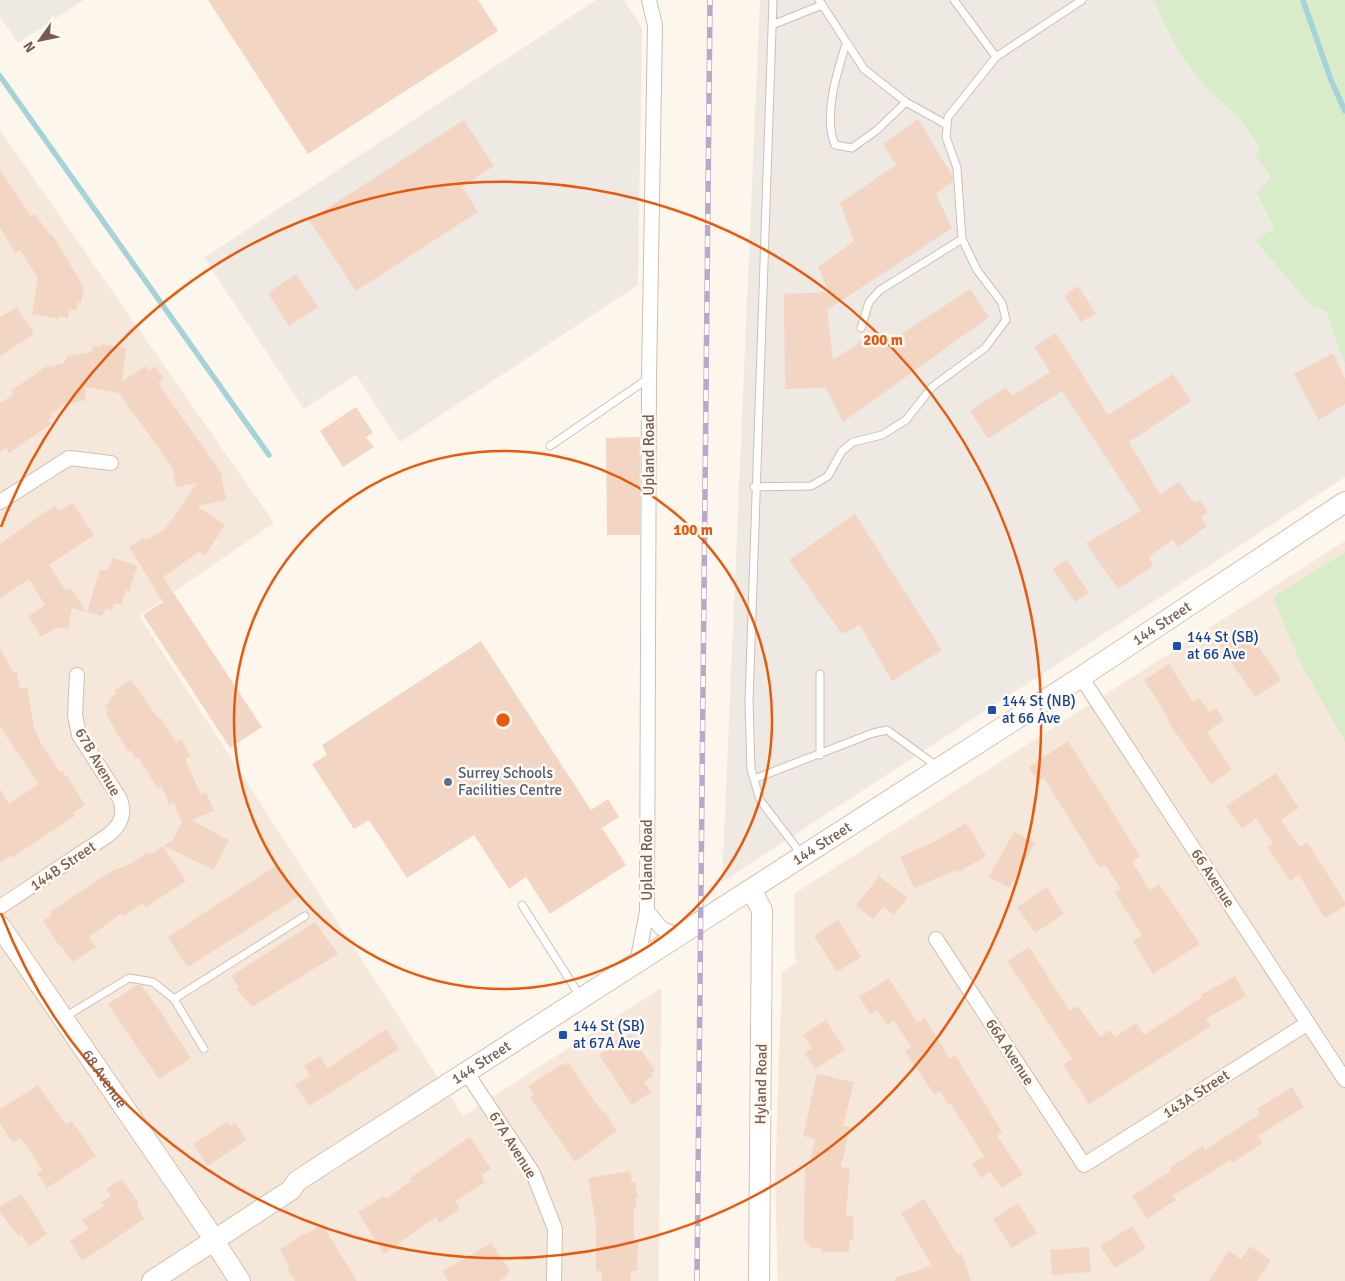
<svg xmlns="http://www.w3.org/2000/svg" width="1345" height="1281" viewBox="0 0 1345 1281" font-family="Signika,sans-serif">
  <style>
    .residential { fill: #f5e8da }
    .industrial { fill: #efe9e4 }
    .green { fill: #d8ecc9 }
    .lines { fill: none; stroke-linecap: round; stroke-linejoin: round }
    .stream { stroke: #a5d3da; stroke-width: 5.5 }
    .building { fill: #f3d5c3 }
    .lane-casing { stroke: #d1beb0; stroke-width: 9 }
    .street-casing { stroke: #d1beb0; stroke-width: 16 }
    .secondary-casing { stroke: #d6c0b0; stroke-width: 22 }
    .lane { stroke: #fff; stroke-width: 7 }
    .street { stroke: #fff; stroke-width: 14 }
    .secondary { stroke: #fff; stroke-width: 20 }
    .rail-casing { stroke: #b9a8c9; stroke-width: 5.5 }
    .rail { stroke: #fffaf3; stroke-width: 4; stroke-dasharray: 11; stroke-linecap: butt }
    .ring { fill: none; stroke: #e8590c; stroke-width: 2.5 }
    .transit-dot { fill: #1a4fb4; stroke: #fffaf3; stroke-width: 2 }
    .service-dot { fill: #5c6f8a; stroke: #fffaf3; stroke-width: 2 }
    .labels { text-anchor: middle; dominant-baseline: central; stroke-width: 5; stroke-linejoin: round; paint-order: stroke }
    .street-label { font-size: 15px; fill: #7a5c4d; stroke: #fffaf3 }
    .transit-label { font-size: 15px; fill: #164399; stroke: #fffaf3; text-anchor: start }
    .service-label { font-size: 15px; fill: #4e5e75; stroke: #fffaf3; text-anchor: start }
    .centre { fill: #e8590c; stroke: #fffaf3; stroke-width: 2.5 }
    .ring-label { font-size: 15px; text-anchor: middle; font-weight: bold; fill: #e8590c; stroke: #fffaf3; stroke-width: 5; stroke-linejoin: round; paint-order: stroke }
  </style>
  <rect width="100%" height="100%" fill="#fdf6ec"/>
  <path class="residential" d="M0,130L274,523L139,616L463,1116L661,988L659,1281H0Z
    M1345,541V1281H778L775,1183L782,972L797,962L795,957L794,894Z"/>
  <path class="industrial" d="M0,0H84L18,43L0,17Z
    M596,0H624L642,28L638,285L400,442L356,375L304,409L204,258Z
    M760,0H1153L1178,51L1204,86L1238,117L1260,147L1255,155L1271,177L1256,192L1274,228L1255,240L1325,310L1345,364V477L722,882Z"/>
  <path class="green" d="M1153,0H1345V364L1325,310L1312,307L1255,240L1274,228L1256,192L1271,177L1255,155L1260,147L1238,117L1204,86L1178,51Z
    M1345,552V742L1300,662L1273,597Z"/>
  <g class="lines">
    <path class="stream" d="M1303,0L1331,80L1345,111
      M0,76L269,455"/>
  </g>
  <path class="building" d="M208,0H478L498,31L308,154Z
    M918,119L952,175L953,181L936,194L952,228L827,310L833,360L875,332L882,347L970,289L989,317L843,422L826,388L785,389L784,294L829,292L818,267L854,241L840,203L896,165L883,144Z
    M464,120L494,166L462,187L478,212L356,291L309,220Z
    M0,170L31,216L35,214L50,235L52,234L84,288L81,303L78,302L76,310L69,309L68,318L59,316V319L32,314L38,278L20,250L15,253L0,228Z
    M296,274L318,307L289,326L268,293Z
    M1078,286L1096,313L1081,322L1064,296Z
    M15,308L18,309L34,334L0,356V317Z
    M1056,333L1108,415L1173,374L1191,401L1129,442L1160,494L1179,482L1194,503L1200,500L1208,513L1201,517L1207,526L1178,547L1173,539L1149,557L1153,566L1118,589L1086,543L1141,511L1062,391L988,439L970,411L1006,387L1012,396L1050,372L1034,347Z
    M101,344L126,348L122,382L145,366L149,371L155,366L164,379L158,383L221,473L226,500L197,506L225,525L205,556L199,552L163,577L262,727L230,748L143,615L163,602L129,547L144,538L145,540L151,538L165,529L197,483L176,487L172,467L119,393L84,387L86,400L65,404L51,414L53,417L48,419L51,424L9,453L6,448L0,452V403L13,395L11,391L45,367L63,364L68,356L92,352L93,346L101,347Z
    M1333,353L1345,379V404L1319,420L1294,374Z
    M356,407L373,433L366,437L374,447L343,467L320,431Z
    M640,437V535H607L606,438Z
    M72,503L94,535L49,565L66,591L71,588L86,612L72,608L68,629L57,627L41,637L28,616L45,605L29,579L0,598V544L55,505L59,511Z
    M855,514L942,650L892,681L860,625L842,634L789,560Z
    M113,558L137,566L129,593L126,589L121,605L114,603L112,611L106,609L102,616L87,612L100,569L107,571Z
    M1067,560L1089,593L1075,602L1053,569Z
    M1237,630L1244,641L1251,636L1281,680L1255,697L1218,643Z
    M481,641L591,810L608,799L619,817L602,828L626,865L550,914L526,877L509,889L474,835L407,878L369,820L354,829L312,764L327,755L322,745Z
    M0,649L14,673L17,672L20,689L27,687L34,728L42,745L60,772L62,770L66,777L67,776L85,805L73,813L75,816L11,858L10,856L0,862V789L9,804L39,784L0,727Z
    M1169,664L1193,702L1199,698L1209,712L1216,708L1224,720L1207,732L1232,770L1211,784L1167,720L1169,719L1144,680Z
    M131,680L158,718L160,717L176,742L181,739L190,756L185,759L201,794L206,792L214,811L191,820L229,840L214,870L164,846L173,840L182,822L174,803L169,805L162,786L158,789L138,757L136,759L130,750L128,752L106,714L108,711L105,706L110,701L109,699L116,694L114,691Z
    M1068,741L1140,856L1132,862L1150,890L1159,884L1200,944L1153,974L1133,941L1142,935L1115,893L1121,889L1105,865L1100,868L1044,778L1038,781L1029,767Z
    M1276,773L1299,808L1281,820L1300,847L1307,842L1345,902V906L1325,918L1299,875L1290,881L1267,847L1273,843L1256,818L1242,829L1226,806Z
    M966,823L986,856L957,873L956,870L914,888L900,857L936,841Z
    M1014,832L1035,843L1010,888L989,877Z
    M163,846L186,881L146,907L143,903L124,916L122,913L89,937L96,947L73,962L61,946L60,947L43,921L52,915L50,912L113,870L129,865L146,853H153Z
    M277,865L298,897L188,967L168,937Z
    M879,876L907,898L894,915L883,907L873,919L856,906Z
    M1047,887L1064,914L1035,933L1017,907Z
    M838,920L861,957L837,972L814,936Z
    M315,922L338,954L252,1007L236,989L239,987L231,976Z
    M1029,947L1070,1011L1078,1006L1100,1037L1110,1030L1115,1037L1136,1023L1144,1035L1202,997L1201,995L1235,976L1246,996L1206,1019L1211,1026L1089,1104L1063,1065L1072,1059L1007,961Z
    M889,978L917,1022L925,1018L950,1059L955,1055L1002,1132L997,1136L1023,1174L1002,1188L990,1171L981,1178L972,1164L984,1156L950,1103L948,1104L940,1091L934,1094L917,1069L905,1051L911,1047L894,1020L887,1025L877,1010L870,1014L859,997Z
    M137,985H141L160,1011L191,1058L159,1079L108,1004Z
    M826,1020L845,1050L815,1069L804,1053L812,1048L803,1035Z
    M386,1029L399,1049L309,1106L295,1085L310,1076L304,1066L320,1056L328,1068Z
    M631,1034L655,1071L651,1074L653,1076L644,1082L651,1092L632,1105L599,1055L619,1038L621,1041Z
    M568,1062L603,1113L605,1112L617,1131L575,1162L530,1097L534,1095L528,1086L562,1064L563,1066Z
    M817,1074L854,1082L843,1126L850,1127L841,1167L850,1168L846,1216H853V1240H849V1252H821V1248H812L804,1240L805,1166H809L815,1139L803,1136Z
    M38,1085L66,1125L72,1121L96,1156L47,1188L37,1173L42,1170L25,1144L20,1138L13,1143L0,1124V1109Z
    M1292,1087L1304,1107L1258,1136L1263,1143L1232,1163L1230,1160L1173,1196L1176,1200L1147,1219L1132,1196L1171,1171L1169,1168L1203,1146L1205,1150L1260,1114L1257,1109Z
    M227,1122L230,1125L236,1124L246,1140L208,1166L193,1144Z
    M470,1137L491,1169L481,1175L485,1182L455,1201L460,1209L439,1223L436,1217L384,1254L358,1212L384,1196L386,1199L411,1181L410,1178Z
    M630,1171L632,1182H635L638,1198H635L637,1207L634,1208V1243H638L637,1271H630L631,1281H602V1271H596V1224L588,1178Z
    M122,1179L139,1204L137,1205L144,1219L82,1261L70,1241L88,1229L82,1220L104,1206L102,1202L111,1196L106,1189Z
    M21,1194L47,1234L29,1246L21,1234L19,1236L0,1213V1207Z
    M924,1199L958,1255L962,1253L971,1281H895V1278L932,1266L901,1213Z
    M1018,1203L1037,1233L1012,1248L993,1219Z
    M322,1224L341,1255L357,1281H295L288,1271L289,1266L280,1250L304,1233L306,1234Z
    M1132,1226L1146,1248L1115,1268L1100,1246Z
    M491,1243L509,1270L507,1276L499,1281H448L442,1271Z
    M1250,1246L1271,1260L1257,1281H1209L1229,1251L1241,1259Z
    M1089,1247L1091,1272L1052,1275L1050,1250Z"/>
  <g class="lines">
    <g class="lane-casing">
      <path id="lane" d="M773,0L749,701L751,769L760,800L802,855
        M819,0L864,69L906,102L947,125
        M772,25L822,5
        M846,44C837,72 823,116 835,145L852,148L877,130L906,102
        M996,57L1082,0
        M861,328L869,302L880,290L962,239
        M550,446L649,378
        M754,487L811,486L828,476L842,451L853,442L882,435L906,420L932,387L985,348L1006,320L1002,303L977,270L962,239L957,168L946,137L948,117L996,57L954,0
        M820,674V755
        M754,779L873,733L887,730L938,767
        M522,905L580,996
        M174,999L305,916
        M63,1018L129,978L153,982L174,999L204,1049"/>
    </g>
    <g class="street-casing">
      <path id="street" d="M0,502L69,458L111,463
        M1081,677L1345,1080
        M0,907L107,836C120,826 126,815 120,799L79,735L75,715L77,675
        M647,911L662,929L679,935
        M936,939L1084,1165L1308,1023
        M637,963L647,911L649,379L655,25L649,0
        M466,1072L533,1173L555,1229L554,1281"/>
    </g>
    <g class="secondary-casing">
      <g id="secondary">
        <path d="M751,890L762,910L759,1281"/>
        <path id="s1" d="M0,926L208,1230"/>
        <path d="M214,1241L240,1281"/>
        <path id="s2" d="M152,1281L291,1190L297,1181L1081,677L1345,502"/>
      </g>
    </g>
    <use href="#lane" class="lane"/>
    <use href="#street" class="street"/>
    <use href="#secondary" class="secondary"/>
    <g class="rail-casing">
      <path id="rail" d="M697,1281L710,0"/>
    </g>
    <use href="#rail" class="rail"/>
  </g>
  <g class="ring">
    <circle cx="503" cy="720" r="269"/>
    <path d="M1 527A538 538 0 1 1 1 913"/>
  </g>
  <g class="transit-dot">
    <rect x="1172" y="641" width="10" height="10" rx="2.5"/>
    <rect x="987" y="705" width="10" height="10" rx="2.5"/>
    <rect x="558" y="1030" width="10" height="10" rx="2.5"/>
  </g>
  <circle class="service-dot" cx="448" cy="782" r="5"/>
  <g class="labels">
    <g class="street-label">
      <text transform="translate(649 455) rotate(-90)">Upland Road</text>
      <text stroke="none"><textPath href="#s2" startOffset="1206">144 Street</textPath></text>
      <text transform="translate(98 762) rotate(60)">67B Avenue</text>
      <text stroke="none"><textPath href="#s2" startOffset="801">144 Street</textPath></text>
      <text transform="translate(647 860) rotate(-90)">Upland Road</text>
      <text transform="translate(63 866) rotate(-34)">144B Street</text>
      <text transform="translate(1213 878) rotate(57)">66 Avenue</text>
      <text transform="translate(1010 1052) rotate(57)">66A Avenue</text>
      <text stroke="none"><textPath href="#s2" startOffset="396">144 Street</textPath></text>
      <text stroke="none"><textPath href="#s1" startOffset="185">68 Avenue</textPath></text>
      <text transform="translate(761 1084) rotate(-89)">Hyland Road</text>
      <text transform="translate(1196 1094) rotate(-33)">143A Street</text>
      <text transform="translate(513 1145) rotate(58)">67A Avenue</text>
    </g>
    <g class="transit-label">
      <text x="1187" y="637">144 St (SB)<tspan x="1187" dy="17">at 66 Ave</tspan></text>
      <text x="1002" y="701">144 St (NB)<tspan x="1002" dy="17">at 66 Ave</tspan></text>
      <text x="573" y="1026">144 St (SB)<tspan x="573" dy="17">at 67A Ave</tspan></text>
    </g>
    <g class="service-label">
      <text x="458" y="773">Surrey Schools<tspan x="458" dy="17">Facilities Centre</tspan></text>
    </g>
  </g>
  <circle cx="503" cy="720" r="8" class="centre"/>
  <g class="ring-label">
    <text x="883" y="345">200 m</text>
    <text x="693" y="535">100 m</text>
  </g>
  <g transform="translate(40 40) rotate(237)" stroke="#fffaf3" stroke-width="4" paint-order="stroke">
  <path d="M0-4L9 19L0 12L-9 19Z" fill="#7a5c4d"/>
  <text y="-8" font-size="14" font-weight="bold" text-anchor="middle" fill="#7a5c4d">N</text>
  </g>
</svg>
